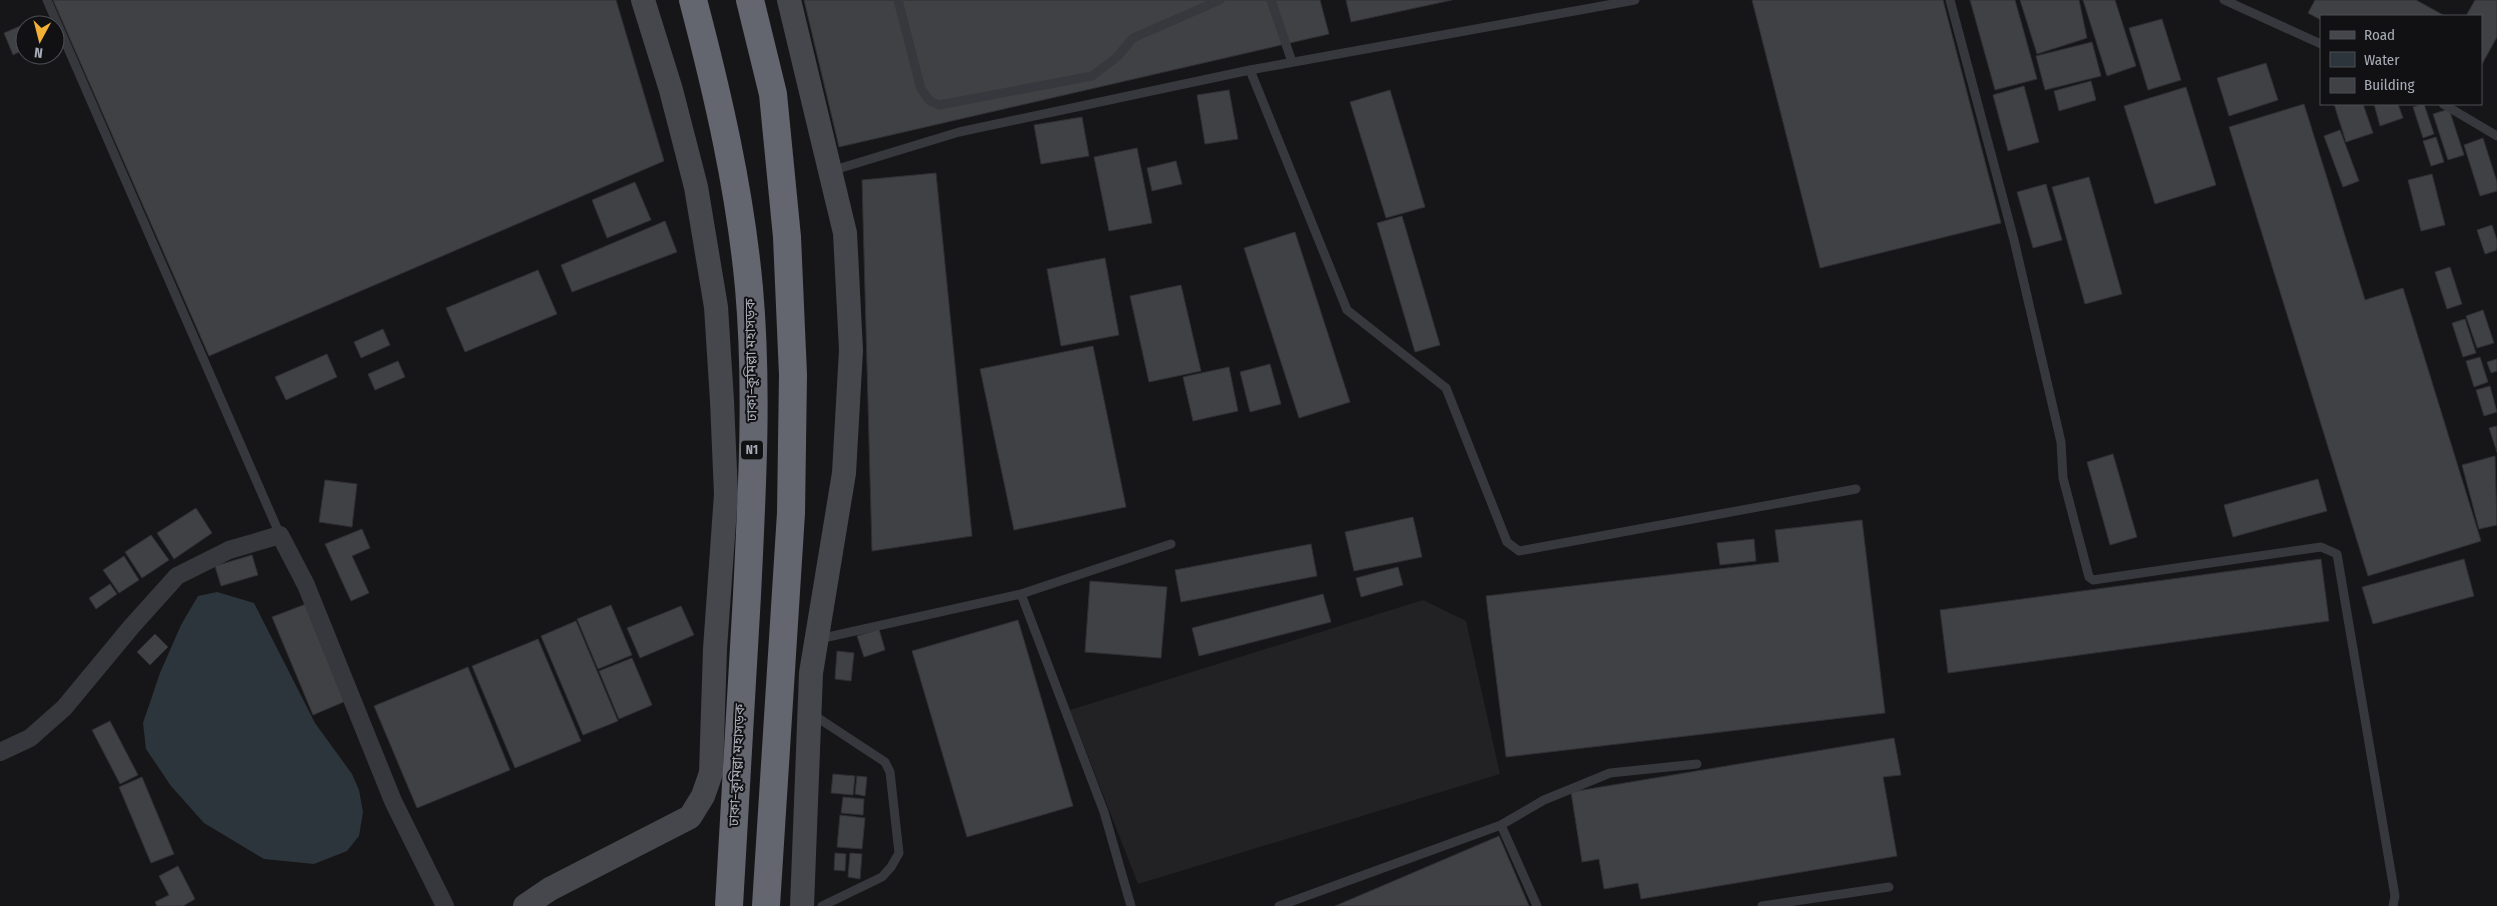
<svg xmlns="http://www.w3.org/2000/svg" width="2497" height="906" viewBox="0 0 2497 906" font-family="'Fira Sans Condensed','Noto Sans Bengali',sans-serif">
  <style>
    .built { fill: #222225 }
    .water { fill: #2c353c }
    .building { fill: #404145; stroke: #303034 }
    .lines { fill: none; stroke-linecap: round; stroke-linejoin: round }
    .lane { stroke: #37383d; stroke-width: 9 }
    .street { stroke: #37383d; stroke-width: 18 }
    .secondary { stroke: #45474d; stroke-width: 24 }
    .highway { stroke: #63666e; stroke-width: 28 }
    .labels { text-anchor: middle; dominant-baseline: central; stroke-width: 4; stroke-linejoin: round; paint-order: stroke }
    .shield { fill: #111113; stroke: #7b7e86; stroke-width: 1 }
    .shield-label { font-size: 12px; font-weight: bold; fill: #a8adb8 }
    .street-label { font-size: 14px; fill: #a8adb8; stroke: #111113 }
  </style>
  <rect width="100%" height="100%" fill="#161618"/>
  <path class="built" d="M1423,600L1466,621L1500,774L1138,884L1070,710Z"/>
  <path class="water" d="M217,592L254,603L315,723L352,774L359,790L363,812L359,836L347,851L314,864L264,859L204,823L171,786L146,749L143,723L160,673L181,625L198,596Z"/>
  <path class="building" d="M53,0H616L664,161L209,356Z
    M804,0H1320L1329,34L839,147Z
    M1346,0H1452L1351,22Z
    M1752,0H1943L2001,223L1820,268Z
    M1970,0H2015L2037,79L1995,90Z
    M2020,0H2079L2087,38L2037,54Z
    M2083,0H2115L2136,66L2107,76Z
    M2315,0H2416L2445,16H2321V20L2308,13Z
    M2475,0H2497V37L2481,66V16H2466Z
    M2162,19L2181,80L2148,90L2129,28Z
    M32,21L33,25H25V49L13,55L4,33Z
    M2092,42L2101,76L2045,90L2036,56Z
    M2266,63L2278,100L2229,116L2217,78Z
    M2091,81L2096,100L2059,111L2054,91Z
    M2024,86L2039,142L2008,151L1993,95Z
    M2186,87L2216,185L2155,204L2124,106Z
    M1229,90L1238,139L1205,144L1197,95Z
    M1390,90L1425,207L1386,218L1350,102Z
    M2304,104L2365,300L2403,288L2481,541L2368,576L2229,127Z
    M2334,104H2363L2373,133L2346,142Z
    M2374,104H2398L2403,118L2380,126Z
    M2424,104L2434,134L2423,138L2413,107Z
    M2449,109L2464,155L2448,160L2433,114Z
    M1082,117L1089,156L1041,164L1034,125Z
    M2340,130L2359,181L2343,187L2324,136Z
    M2436,137L2444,162L2431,166L2423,141Z
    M2483,138L2497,182V191L2480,196L2464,145Z
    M1137,148L1152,223L1109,231L1094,157Z
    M1176,161L1182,184L1152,191L1147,168Z
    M936,173L972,536L872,551L862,180Z
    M2432,174L2445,225L2421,231L2408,180Z
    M2089,177L2122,294L2085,304L2052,187Z
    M635,182L651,220L607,238L592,200Z
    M2046,184L2062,240L2033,248L2017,192Z
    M1402,216L1440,345L1415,352L1377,223Z
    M665,221L677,252L572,292L561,265Z
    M2492,225L2497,240V250L2485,254L2477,230Z
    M1295,232L1350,402L1299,418L1244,248Z
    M1105,258L1119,335L1061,346L1047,269Z
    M2450,267L2462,304L2447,309L2435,272Z
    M538,270L557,314L465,352L446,308Z
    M1181,285L1201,371L1149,382L1130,296Z
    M2483,310L2494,343L2477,348L2466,316Z
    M2465,319L2476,353L2463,357L2452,323Z
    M383,329L390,345L361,358L354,342Z
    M1093,346L1126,507L1014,530L980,369Z
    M327,354L337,377L286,400L275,377Z
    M2480,357L2488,382L2474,387L2466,361Z
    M2497,359V371L2491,373L2487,362Z
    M398,361L405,377L375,390L368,374Z
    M1270,364L1281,404L1250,412L1240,372Z
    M1229,367L1238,411L1193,421L1183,377Z
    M2490,386L2497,412L2484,416L2476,390Z
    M2497,426V452L2489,428Z
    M2113,454L2137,537L2110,545L2087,462Z
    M2495,456L2497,525L2479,529L2462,465Z
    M2318,479L2327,511L2233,537L2224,505Z
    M325,480L357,484L352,527L319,522Z
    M196,508L212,533L174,559L157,533Z
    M1413,517L1422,557L1354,571L1345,532Z
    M1862,520L1885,713L1506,757L1486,596L1779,562L1775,530Z
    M362,529L370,548L352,556L369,593L351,601L325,544Z
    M151,535L169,560L142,578L125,552Z
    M1754,539L1756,561L1720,565L1717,543Z
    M1311,544L1317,576L1181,602L1175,570Z
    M252,555L258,575L221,586L215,566Z
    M124,556L139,580L119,593L103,570Z
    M2321,559L2329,621L1948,673L1940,610Z
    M2464,559L2474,596L2373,624L2362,587Z
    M1398,567L1403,585L1361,597L1356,578Z
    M1090,581L1167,587L1161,658L1085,652Z
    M110,584L117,594L96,609L89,598Z
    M1323,594L1331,622L1199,656L1192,628Z
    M306,604L346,701L313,715L272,617Z
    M611,605L632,655L598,669L577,619Z
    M681,606L694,635L640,658L627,628Z
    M1018,620L1073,806L967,837L912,651Z
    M576,621L618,721L583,735L541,636Z
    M879,629L885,650L864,657L857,636Z
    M155,634L168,647L150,665L137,652Z
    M538,639L581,741L515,768L472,666Z
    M837,651L854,653L851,681L835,679Z
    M632,658L652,705L619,719L599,671Z
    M468,667L510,770L417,808L374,706Z
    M110,721L138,775L120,784L92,730Z
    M1894,738L1901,775L1883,777L1897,856L1641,899L1638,883L1604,889L1599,859L1582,862L1571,792Z
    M833,774L855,776L853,795L831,793Z
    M857,776L867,777L865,796L855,794Z
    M142,777L174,854L151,863L119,787Z
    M843,797L864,799L863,815L841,813Z
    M840,815L865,818L862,849L837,847Z
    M1499,836L1529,906H1335Z
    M835,853L846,854L845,871L834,870Z
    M850,853L862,854L860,879L848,877Z
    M178,866L195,899L183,906H157L155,902L169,895L159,876Z"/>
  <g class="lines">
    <path class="lane" d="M47,0L280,535
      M898,0L921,89L930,101L939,105L1092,76L1117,57L1133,38L1220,0
      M1271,0L1292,62
      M1950,0L2014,240L2061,442L2063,478L2089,577L2093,580L2321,547L2337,554L2395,896L2393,906
      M2224,0L2321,44
      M1250,70L1347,310L1446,388L1507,542L1519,551L1856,489
      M2443,104L2497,136
      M831,171L959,132L1250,70L1635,0
      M819,639L1021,594
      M812,714L885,762L890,772L899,853L891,867L882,877L822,906
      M1501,825L1537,906
      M1131,906L1104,812L1021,594L1171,544
      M1279,906L1501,825L1544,800L1610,773L1697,764
      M1762,906L1889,887"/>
    <path class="street" d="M0,752L30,738L64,708L132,626L177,576L229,550L280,535L306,585L393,801L445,906"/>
    <path class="secondary" d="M789,0L845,233L851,350L844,473L811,673L802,906
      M525,906L550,889L690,817L703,796L711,773L715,649L726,494L722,401L716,307L696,187L671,90L643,0"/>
    <path class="highway" d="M693,0C718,95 740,190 749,288C758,389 752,493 747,595C741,698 735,802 729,906
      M750,0L773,94L787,237L793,375L791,513L766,906"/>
  </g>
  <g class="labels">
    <rect class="shield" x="741" y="440.5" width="22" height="19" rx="4"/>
    <g class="shield-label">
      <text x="752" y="450">N1</text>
    </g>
    <g class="street-label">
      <text transform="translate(751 360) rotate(-91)">ঢাকা–কুমিল্লা মহাসড়ক</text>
      <text transform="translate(737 765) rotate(-87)">ঢাকা–কুমিল্লা মহাসড়ক</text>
    </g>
  </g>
  <rect x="2320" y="15" width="162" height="90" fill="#111113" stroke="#4d4f55"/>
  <rect x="2330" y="31" width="25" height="8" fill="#45474d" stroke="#4d4f55"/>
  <text x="2364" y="40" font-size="15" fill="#a8adb8">Road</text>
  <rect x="2330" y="52" width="25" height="15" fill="#2c353c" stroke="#4d4f55"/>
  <text x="2364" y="65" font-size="15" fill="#a8adb8">Water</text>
  <rect x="2330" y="78" width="25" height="15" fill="#404145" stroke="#4d4f55"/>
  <text x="2364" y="90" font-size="15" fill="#a8adb8">Building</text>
  <g transform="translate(40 40) rotate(187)"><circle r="24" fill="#111113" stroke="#4d4f55"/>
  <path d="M0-4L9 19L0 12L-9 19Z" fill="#f2b134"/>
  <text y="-8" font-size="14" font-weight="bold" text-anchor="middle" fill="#a8adb8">N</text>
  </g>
</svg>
